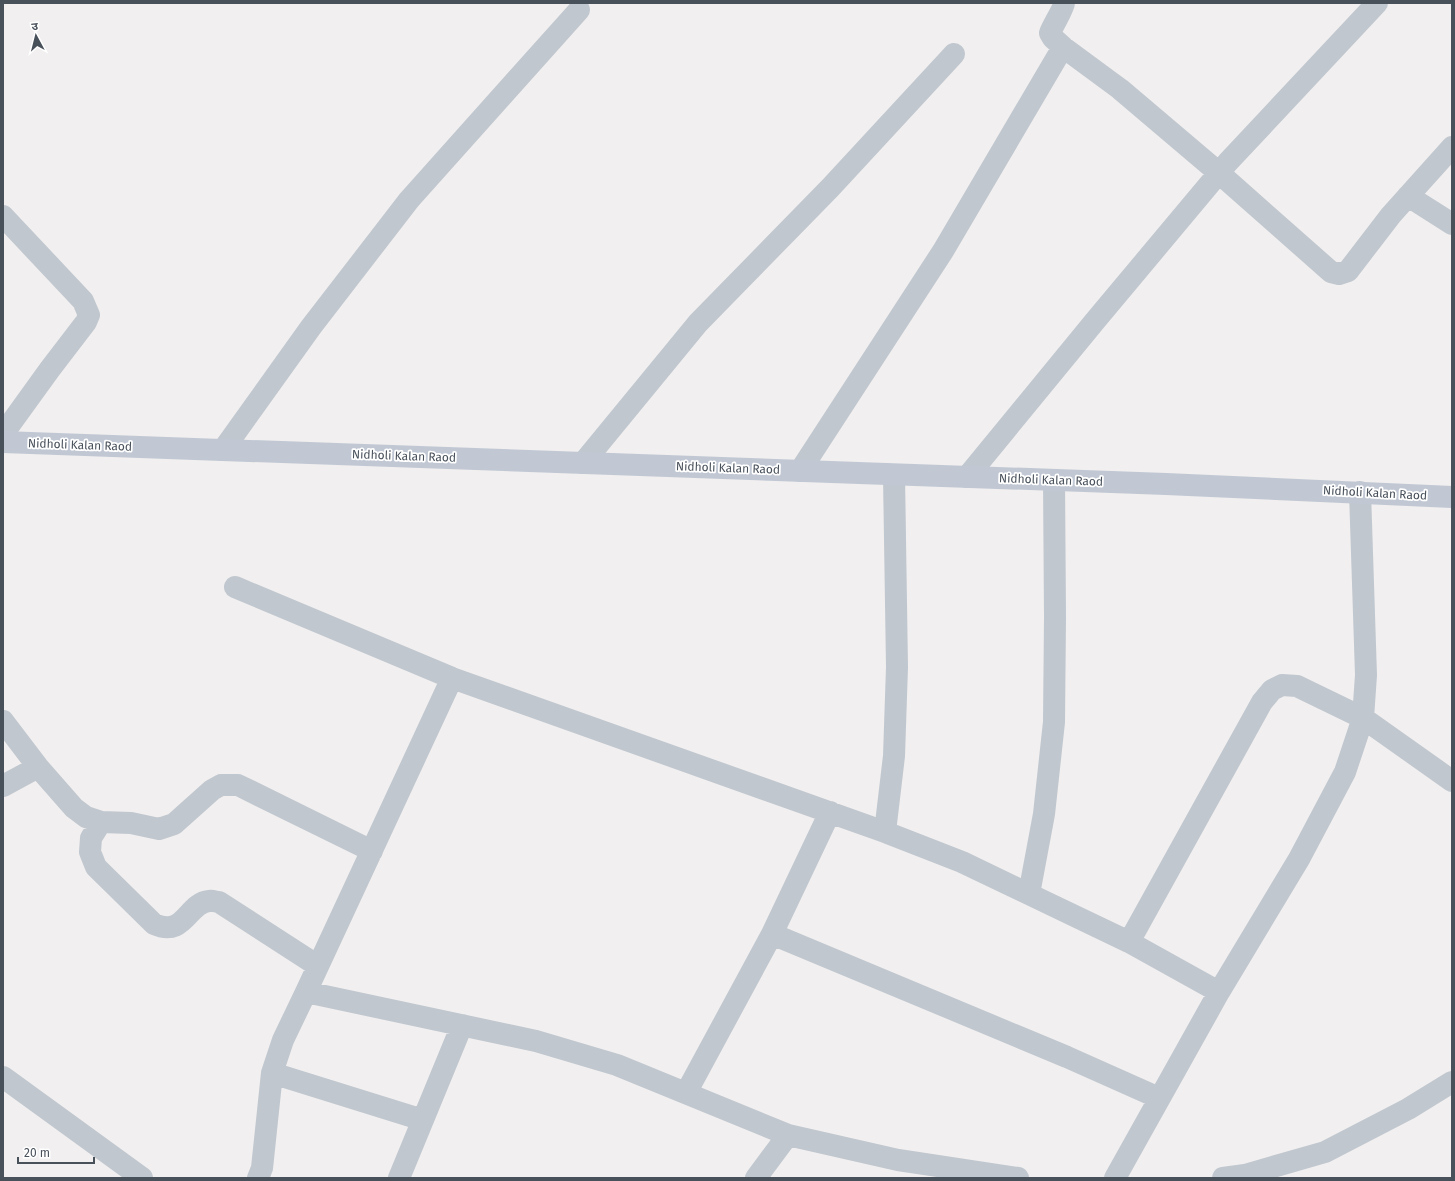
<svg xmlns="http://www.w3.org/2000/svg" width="1455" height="1181" viewBox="0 0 1455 1181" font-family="'Fira Sans','Noto Sans Devanagari',sans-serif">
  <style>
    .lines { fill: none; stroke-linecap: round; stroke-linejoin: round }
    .street { stroke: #c0c7cf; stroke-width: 22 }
    .secondary { stroke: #c1c8d4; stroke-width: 22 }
    .labels { text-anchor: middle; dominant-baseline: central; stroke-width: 3.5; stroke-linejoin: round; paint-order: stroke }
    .street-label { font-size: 12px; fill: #48505a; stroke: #fff }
  </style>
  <rect width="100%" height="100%" fill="#f1efef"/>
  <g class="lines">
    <path class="street" d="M1063,47L1120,89L1219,173L1331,272L1339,274L1348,271L1391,215L1452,147
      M1408,196L1452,224
      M3,216L83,301L89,315L86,322L50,369L3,434
      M223,450L311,327L409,200L579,10
      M583,463L698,323L830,188L954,54
      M800,471L943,251L1063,47L1053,38L1050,33C1053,25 1064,8 1064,3
      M967,477L1095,321L1228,162L1377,3
      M235,587L452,678L885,832L962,862L1129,942L1219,992
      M3,721L38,767L74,808L86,817L101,822L131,823L159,829L174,824L212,790L221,785H238L372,851
      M3,786L38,767
      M101,822L91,838L90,852L96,867L154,924C185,938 187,903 209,901C212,900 216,902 219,902L318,966
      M885,832L894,756L897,667L894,475
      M1029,894L1044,814L1054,722L1055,617L1054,480
      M772,934L1067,1057L1159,1098
      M1129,942L1262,702L1272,690L1282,685L1297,686L1363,718L1452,781
      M306,992L536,1041L617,1065L788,1135L898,1160L1018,1178
      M272,1073L423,1120
      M3,1077L142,1178
      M686,1093L772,934L830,812
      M258,1178L262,1168L272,1073L283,1040L306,992L452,678
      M399,1178L462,1025
      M756,1178L788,1135
      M1115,1178L1219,992L1299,859L1345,772L1363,718L1366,675L1360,492
      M1223,1178L1245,1175L1325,1152L1408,1109L1452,1082"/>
    <path class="secondary" d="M3,442L1166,484L1452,497"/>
  </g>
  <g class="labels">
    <g class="street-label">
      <text transform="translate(80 445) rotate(2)">Nidholi Kalan Raod</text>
      <text transform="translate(404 456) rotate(2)">Nidholi Kalan Raod</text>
      <text transform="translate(728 468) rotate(2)">Nidholi Kalan Raod</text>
      <text transform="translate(1051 480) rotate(2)">Nidholi Kalan Raod</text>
      <text transform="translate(1375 493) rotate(3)">Nidholi Kalan Raod</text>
    </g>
  </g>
  <rect width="1455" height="1181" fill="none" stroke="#48505a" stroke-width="8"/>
  <g transform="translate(36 36) rotate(353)" stroke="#ffffff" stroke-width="3" paint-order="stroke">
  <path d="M0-3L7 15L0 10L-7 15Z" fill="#48505a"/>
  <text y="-6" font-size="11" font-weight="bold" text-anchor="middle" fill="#48505a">उ</text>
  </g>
  <path d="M18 1157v6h76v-6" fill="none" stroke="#48505a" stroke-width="2"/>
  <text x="24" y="1157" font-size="12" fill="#48505a" stroke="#ffffff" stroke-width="3" paint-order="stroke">20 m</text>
</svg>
